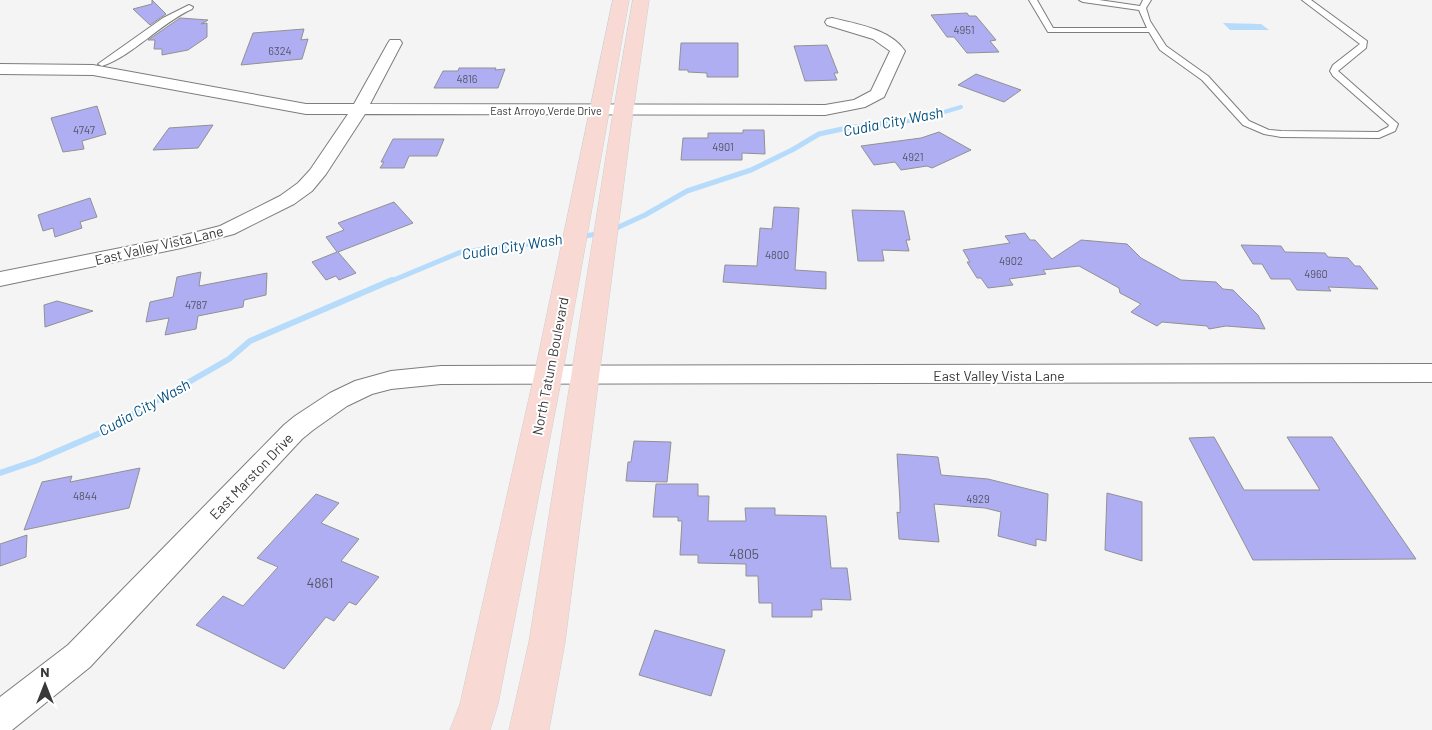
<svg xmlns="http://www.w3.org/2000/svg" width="1432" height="730" viewBox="0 0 1432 730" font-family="Barlow,sans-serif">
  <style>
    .water { fill: #b6dbfb }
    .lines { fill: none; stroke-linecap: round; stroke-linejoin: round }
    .stream-far2 { stroke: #b6dbfb; stroke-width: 4 }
    .stream-far1 { stroke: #b6dbfb; stroke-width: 5 }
    .stream { stroke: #b6dbfb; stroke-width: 6 }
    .building { fill: #afaef3; stroke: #919192 }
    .service-casing { stroke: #7d7d7e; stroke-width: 2 }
    .minor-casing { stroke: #7d7d7e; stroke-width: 2 }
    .primary-casing { stroke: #cfcfcf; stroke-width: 1 }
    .service { fill: #fff; fill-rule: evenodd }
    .minor { fill: #fff; fill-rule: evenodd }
    .primary { fill: #f9d9d3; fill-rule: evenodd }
    .labels { text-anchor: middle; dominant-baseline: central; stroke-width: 4; stroke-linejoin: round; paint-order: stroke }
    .number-label { font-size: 11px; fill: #565667 }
    .far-street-label { font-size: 11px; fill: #383838; stroke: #fff }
    .street-label { font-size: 14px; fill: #383838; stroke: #fff }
    .near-number-label { font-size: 14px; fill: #565667 }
    .water-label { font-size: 15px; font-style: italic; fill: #02507f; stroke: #fff }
  </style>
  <rect width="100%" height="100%" fill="#f4f4f5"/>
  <path class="water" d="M1223,23L1261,24L1269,30H1230Z"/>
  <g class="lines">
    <path class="stream-far2" d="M875,125L917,120L961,107"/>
    <path class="stream-far1" d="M612,230L645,215L687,191L751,170L792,150L819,134L847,128L886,123
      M580,237L602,233
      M389,282L461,252L570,239"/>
    <path class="stream" d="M0,473L35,461L100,433L229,359L250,341L392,280"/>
  </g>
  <path class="building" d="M152,0L166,14L150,25L133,9L152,4Z
    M967,13L969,16H976L996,40L990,41L999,52L967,53L954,37H947L931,15Z
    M180,18L208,20L201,24L207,23V37L188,50L162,55V49H154L155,40H148Z
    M304,29L301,40L308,39L302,59L241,65L253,33Z
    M681,43H738V77H707V73L688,72V70H679Z
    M827,45L838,73H834L837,80L805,81L794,46Z
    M459,68H496L495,70L505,69L498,88H434L443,71H458Z
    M976,74L1021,90L1004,102L958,85Z
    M97,106L106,134L82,141L84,149L63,152L51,118Z
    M213,125L198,148L153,150L169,128Z
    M743,130H764L765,154L742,153V160H681L683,138H708V133H743Z
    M939,132L971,150L932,168L927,166L901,170L895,162L874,165L861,146L921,138Z
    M393,139H444L437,156H409L404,168H380L384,162H381Z
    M90,198L97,217L80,222L82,228L55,237L53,228L43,231L38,215Z
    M394,202L413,223L338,252L356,273L339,280L336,276L326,280L312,262L337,252L326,237L344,230L338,223Z
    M774,207L799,208L795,270L826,272V289L723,282L725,265L757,266L760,228L772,229Z
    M852,210L904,211L910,240H906L909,251L882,250L884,261H858Z
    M1025,233L1030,240H1035L1052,259L1081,240L1127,244L1141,258L1181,280L1216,282L1223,289L1233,290L1258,315L1265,329L1226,326L1209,329L1207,326L1162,322L1157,326L1131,312L1141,304L1120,293L1119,288L1079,266L1043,270L1046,274L1009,279L1013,285L988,288L981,278H977L967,262H970L963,250L1010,243L1005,236Z
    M1241,245L1281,246L1285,252L1325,253L1328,257L1348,258L1355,266H1360L1378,289L1328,287L1331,291L1297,290L1290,279H1271L1262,264H1253Z
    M201,272L199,286L267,273L266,295L244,300L243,307L198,316L196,329L165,335L169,318L146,322L150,302L173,297L177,277Z
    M57,301L93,311L45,327L44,305Z
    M1214,437L1244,490H1320L1287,437H1332L1416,559L1253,560L1189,438Z
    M634,441L671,442L667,482L626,481L628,462H631Z
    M897,454L938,457L941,475L988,479L1048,494L1046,541L1036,539V546L998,536L1001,512L985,508L934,504L939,542L899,539L897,512L900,513V502Z
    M140,468L129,508L24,530L42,482L72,476L70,482Z
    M656,484H698V496H709L708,521H746L745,508H775V515L826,516L831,568H847L851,600L821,599L822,610H812V617H772V603H759L758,576H746V564L698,563V555H680L682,521H678V517H653Z
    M1107,493L1142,502V561L1105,550Z
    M316,494L339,503L321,523L359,539L341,561L379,577L356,605L349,602L334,621L326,617L284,669L196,625L223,596L243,606L278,567L257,558Z
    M27,535L26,557L0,566V544Z
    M655,630L725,650L711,696L639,675Z"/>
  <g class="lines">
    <g class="service-casing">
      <path id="service" d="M1029,0H1037L1053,28H1147L1139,10L1083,2L1079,0H1099L1140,6L1143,0H1151L1146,8L1150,21L1166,46L1208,76L1249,121L1269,130L1281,131L1378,132L1388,127L1389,125L1333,76L1330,71L1333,65L1360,44L1302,0H1311L1367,41L1366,48L1338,71L1398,124L1395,131L1379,138L1281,137L1264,134L1243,125L1202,80L1160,50L1149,32H1048Z
        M189,5L193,7L192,9C161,23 131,57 102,66L98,64L163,18Z"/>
    </g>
    <g class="minor-casing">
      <path id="minor" d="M832,18C857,24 890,29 905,51L884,97L865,107L825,115L365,114L326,174L312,191L294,204L234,234L181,248L0,286V272L181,236L220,226L280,196L298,183L310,170L348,114H306L93,75L0,74V64L93,65L306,104H354L388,43L390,40H400L402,43L370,104L825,105L854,100L871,91L890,51L873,39L827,25L825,22L827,19Z
        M1432,364V382L441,384L391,389L372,394L347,406L313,430L302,439L90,667L12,730H0V697L68,645L284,425L295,416L330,393L355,381L391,371L441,366Z"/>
    </g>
    <g class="primary-casing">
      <path id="primary" d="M613,0H629L562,376L498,704L490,730H450L460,704L534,376Z
        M633,0H649L632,119L565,642L549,730H509L529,642L612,119Z"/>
    </g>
    <use href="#service" class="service"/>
    <use href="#minor" class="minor"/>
    <use href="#primary" class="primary"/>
  </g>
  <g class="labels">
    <g class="number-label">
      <text x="964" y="29">4951</text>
      <text x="280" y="50">6324</text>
      <text x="467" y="78">4816</text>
      <text x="84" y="129">4747</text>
      <text x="723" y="146">4901</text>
      <text x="913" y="156">4921</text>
      <text x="777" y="254">4800</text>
      <text x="1011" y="260">4902</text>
      <text x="1316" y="273">4960</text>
      <text x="196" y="304">4787</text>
      <text x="85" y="495">4844</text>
      <text x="978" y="498">4929</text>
    </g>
    <g class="far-street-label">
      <text x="546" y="110">East Arroyo Verde Drive</text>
    </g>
    <g class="street-label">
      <text transform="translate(159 245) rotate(-13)">East Valley Vista Lane</text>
      <text transform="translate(550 366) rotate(-79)">North Tatum Boulevard</text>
      <text x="999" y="375">East Valley Vista Lane</text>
      <text transform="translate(251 476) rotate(-46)">East Marston Drive</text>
    </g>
    <g class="near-number-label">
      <text x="744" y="553">4805</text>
      <text x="320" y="582">4861</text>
    </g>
    <g class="water-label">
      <text transform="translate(893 121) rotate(-11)">Cudia City Wash</text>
      <text transform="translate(512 246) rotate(-9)">Cudia City Wash</text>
      <text transform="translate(144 407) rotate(-29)">Cudia City Wash</text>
    </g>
  </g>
  <g transform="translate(45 685)" stroke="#ffffff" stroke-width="4" paint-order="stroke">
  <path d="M0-4L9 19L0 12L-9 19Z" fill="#383838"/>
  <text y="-8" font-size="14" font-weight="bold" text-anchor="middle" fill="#383838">N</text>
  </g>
</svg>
